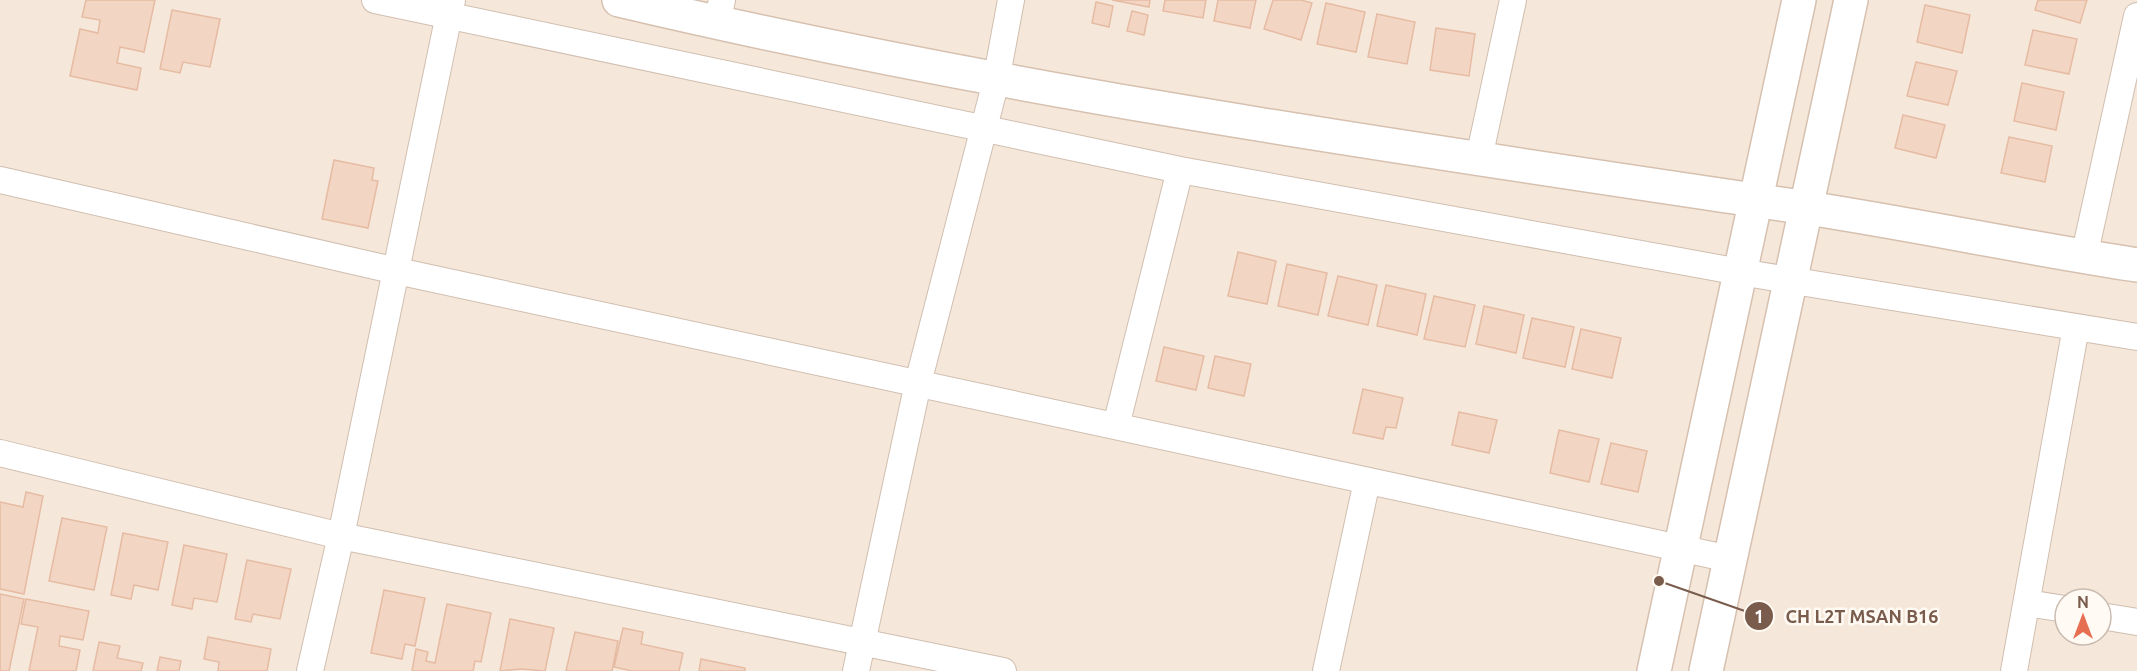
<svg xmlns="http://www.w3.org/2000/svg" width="2137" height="671" viewBox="0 0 2137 671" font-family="Ubuntu,sans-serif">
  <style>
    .residential { fill: #f5e8da; fill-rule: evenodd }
    .building { fill: #f3d5c3; stroke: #e6bba3; stroke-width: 1.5 }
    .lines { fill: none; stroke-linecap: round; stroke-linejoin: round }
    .street-casing { stroke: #d1beb0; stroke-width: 28 }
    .secondary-casing { stroke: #d6c0b0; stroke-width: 36 }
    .street { stroke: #fff; stroke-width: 26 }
    .secondary { stroke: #fff; stroke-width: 33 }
    .leader { fill: none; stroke: #7a5c4d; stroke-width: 2 }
    .callout-dot { fill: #7a5c4d; stroke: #fffaf3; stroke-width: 2 }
    .mark-label { font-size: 18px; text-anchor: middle; font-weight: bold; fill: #fff }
    .callout-label { font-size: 18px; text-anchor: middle; font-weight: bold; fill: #7a5c4d; stroke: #fffaf3; stroke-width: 5; stroke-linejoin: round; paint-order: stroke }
  </style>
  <rect width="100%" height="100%" fill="#fdf6ec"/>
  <path class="residential" d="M0,0H2137V671H0ZM2065,599H2101V635H2065Z"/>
  <path class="building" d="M86,0H155L144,52L120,47L117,63L141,68L137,90L70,76L80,29L98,33L100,20L82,17Z
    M1112,0H1150L1149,7Z
    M1165,0H1206L1203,18L1163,11Z
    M1218,0H1256L1250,28L1214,21Z
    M1273,0H1301L1312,3L1301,40L1264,29Z
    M2038,0H2087L2080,23L2035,10Z
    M1096,2L1113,6L1109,27L1092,23Z
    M1326,3L1365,12L1356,52L1317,44Z
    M1925,5L1970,15L1962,53L1917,42Z
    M172,10L220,19L210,67L183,62L180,73L160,69Z
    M1132,11L1148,15L1144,35L1127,31Z
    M1377,14L1415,22L1407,64L1368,57Z
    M1436,28L1475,34L1469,76L1430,70Z
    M2033,30L2077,39L2069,74L2025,65Z
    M1916,62L1957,71L1948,105L1907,96Z
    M2022,83L2064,92L2056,130L2014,121Z
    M1903,115L1945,125L1936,158L1895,148Z
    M2009,137L2052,146L2045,182L2001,173Z
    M334,160L374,168L372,180L378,181L368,228L322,219Z
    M1238,252L1276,261L1267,304L1228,296Z
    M1287,264L1327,273L1318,315L1278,306Z
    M1338,276L1377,285L1368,325L1328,316Z
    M1386,285L1426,294L1417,335L1377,326Z
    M1434,296L1475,305L1465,347L1424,339Z
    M1484,306L1524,315L1516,353L1476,344Z
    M1532,318L1574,327L1565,367L1523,358Z
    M1581,329L1621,338L1612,378L1572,369Z
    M1164,347L1204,356L1196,390L1156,381Z
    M1215,356L1251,364L1244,396L1208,388Z
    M1363,389L1403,398L1396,428L1386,427L1383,439L1353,433Z
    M1459,412L1497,420L1489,453L1452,445Z
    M1559,430L1599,439L1589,482L1550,473Z
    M1611,443L1647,451L1638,492L1601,484Z
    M26,492L43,496L24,594L0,589V502L23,507Z
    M62,518L107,527L94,590L49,581Z
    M123,533L168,542L158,590L134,585L131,599L111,595Z
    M184,545L227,554L217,602L194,598L192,609L172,605Z
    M247,560L291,569L280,619L253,614L251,622L235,619Z
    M384,590L425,598L415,646L405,644L402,659L371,653Z
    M0,594L24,599L9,671H0Z
    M26,599L89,611L83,640L60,636L59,646L80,650L76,671H29L38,627L21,624Z
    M447,604L491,613L481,662L475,661L473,671H412L416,649L428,652L426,661L435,663Z
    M510,619L554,628L545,671L521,669L500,671Z
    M623,628L643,632L641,644L683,653L679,671H632L614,667Z
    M575,632L618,641L612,671H566Z
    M208,637L271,649L267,671H218L219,662L204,659Z
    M99,642L120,646L117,658L143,663L141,671H93Z
    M160,657L181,661L179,671H157Z
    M701,659L745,668V671H699Z"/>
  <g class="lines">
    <g class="street-casing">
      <path id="street" d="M375,0L1180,170L1740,272L2137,337
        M717,23L722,0
        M1479,158L1513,0
        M0,180L397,271L1730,559
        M2084,257L2137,16
        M1116,426L1180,170
        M0,453L341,536L1003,671
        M2027,603L2065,609
        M2101,616L2137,622
        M310,671L341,536L452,0
        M856,671L918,383L996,81L1011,0
        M1326,671L1367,481
        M2014,671L2076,327"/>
    </g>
    <g class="secondary-casing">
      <path id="secondary" d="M619,0C1008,92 1405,148 1801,207C1913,224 2025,248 2137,265
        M1654,671L1799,0
        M1706,671L1851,0"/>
    </g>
    <use href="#street" class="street"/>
    <use href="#secondary" class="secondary"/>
  </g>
  <path class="leader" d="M1659 581L1759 616"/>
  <g class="callout-dot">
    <circle cx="1659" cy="581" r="6"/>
    <circle cx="1759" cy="616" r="15"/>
  </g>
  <g class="mark-label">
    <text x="1759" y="623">1</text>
  </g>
  <g class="callout-label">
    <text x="1862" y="623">CH L2T MSAN B16</text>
  </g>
  <g transform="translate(2083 617)"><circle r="28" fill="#fffaf3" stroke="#cabbb1" stroke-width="1.5"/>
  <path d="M0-4.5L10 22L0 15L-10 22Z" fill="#e76f51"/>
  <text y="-9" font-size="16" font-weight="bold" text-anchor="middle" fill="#7a5c4d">N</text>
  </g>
</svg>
